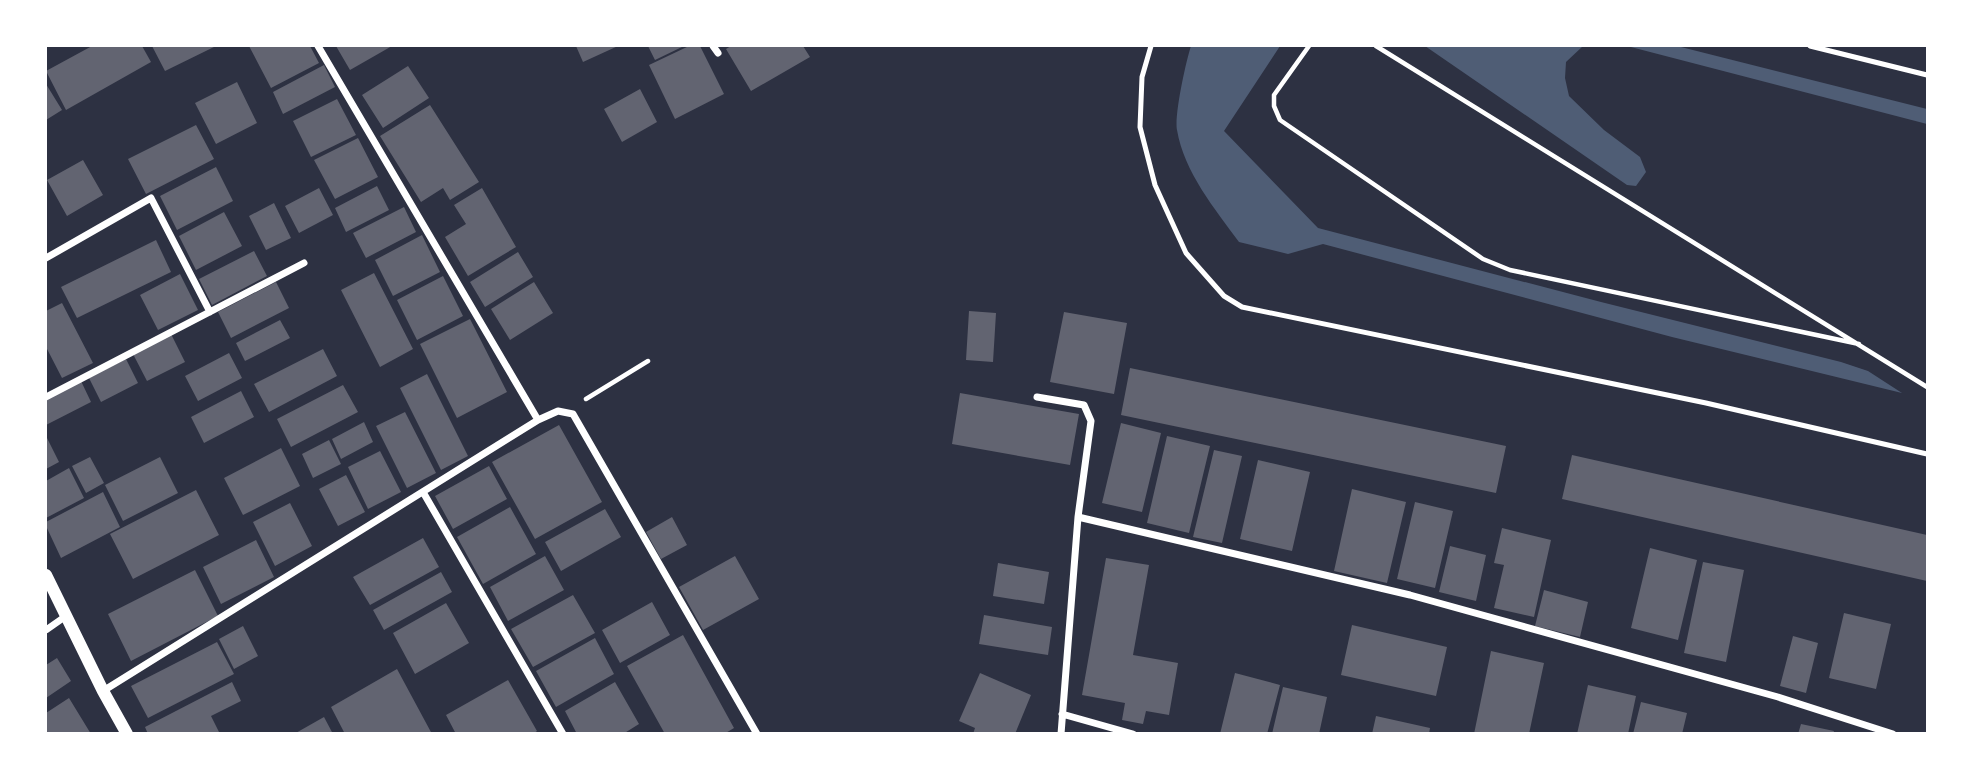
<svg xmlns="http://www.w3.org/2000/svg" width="1973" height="779" viewBox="0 0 1973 779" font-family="'PT Sans',sans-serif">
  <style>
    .water { fill: #4f5d75 }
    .building { fill: #626471 }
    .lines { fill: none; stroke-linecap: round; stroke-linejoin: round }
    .path { stroke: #fff; stroke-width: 4.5 }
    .service { stroke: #fff; stroke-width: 5 }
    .minor { stroke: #fff; stroke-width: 7 }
    .tertiary { stroke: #fff; stroke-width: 12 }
  </style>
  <rect width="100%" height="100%" fill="#2d3142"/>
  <path class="water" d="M1191,46H1280L1224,131L1318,228L1601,302L1841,362L1868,371L1902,393L1672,337L1323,244L1288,254L1239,242C1215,209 1184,172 1177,130C1174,116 1186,61 1191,46Z
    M1425,46H1583L1566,62L1565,78L1569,96L1604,130L1640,157L1646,172L1636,186L1627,185Z
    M1627,46H1677L1927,109V124Z"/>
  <path class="building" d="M92,46H142L151,62L66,110L46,71Z
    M152,46H216L165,71Z
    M249,46H310L319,63L271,88Z
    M336,46H392L350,70Z
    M576,46H618L583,62Z
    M648,46H684L655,60Z
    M689,46H700L724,94L675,119L649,65Z
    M731,46H803L810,57L751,91L726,49Z
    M324,65L335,87L283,114L273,92Z
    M408,66L429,98L383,128L362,95Z
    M237,82L257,123L216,144L195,103Z
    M46,84L62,110L46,120Z
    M640,89L657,122L622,142L604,109Z
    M337,99L356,135L311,157L293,121Z
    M430,105L479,182L450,200L443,188L421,202L380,136Z
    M196,125L214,159L146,194L128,159Z
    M358,138L378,177L335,199L314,160Z
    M83,160L103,195L67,216L47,180Z
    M216,167L233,201L177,230L160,196Z
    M377,186L389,210L346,232L335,208Z
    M319,188L333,215L299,233L285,206Z
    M482,188L516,247L468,276L445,237L466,224L454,205Z
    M274,203L291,238L266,250L249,216Z
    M404,207L416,232L366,258L353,233Z
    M224,212L242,246L196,270L179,236Z
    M422,235L440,272L393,296L375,260Z
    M156,240L171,272L77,318L61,287Z
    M254,251L267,276L212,305L199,279Z
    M518,252L533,277L485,307L470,282Z
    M374,273L413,349L380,367L341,290Z
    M180,274L198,310L158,330L140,295Z
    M443,276L463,316L417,340L397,300Z
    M276,282L289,308L231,338L218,312Z
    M534,282L553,313L510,340L491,309Z
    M62,303L93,363L62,378L46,347V311Z
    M969,311L996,313L993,362L966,360Z
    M1064,312L1127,323L1114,394L1050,382Z
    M470,319L507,392L457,418L420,344Z
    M280,320L290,338L245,361L236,343Z
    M171,334L185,362L147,381L133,354Z
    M323,349L337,376L269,412L254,384Z
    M229,353L242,378L198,401L185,376Z
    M126,359L138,383L101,402L89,378Z
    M1130,368L1506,446L1496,493L1121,415Z
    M427,374L468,456L441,470L400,388Z
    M81,381L91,402L46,425V400Z
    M343,385L358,412L291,447L277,419Z
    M241,391L254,417L204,443L191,417Z
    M960,393L1079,414L1070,465L952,444Z
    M405,412L436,473L407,488L376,426Z
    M364,422L373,442L341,459L332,439Z
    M1121,423L1161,433L1142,512L1102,503Z
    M559,425L602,502L535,539L492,462Z
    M46,436L59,462L46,469Z
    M1167,436L1210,446L1189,533L1147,523Z
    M329,440L341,464L313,478L302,454Z
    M281,448L300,486L243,515L224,478Z
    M1214,450L1242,456L1222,543L1193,537Z
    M380,451L401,492L368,509L348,467Z
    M1572,455L1927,535V581L1562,499Z
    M90,457L104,483L86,493L72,466Z
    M160,457L178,493L123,521L105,485Z
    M1258,460L1310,472L1292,551L1240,539Z
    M489,466L507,499L453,529L435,496Z
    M69,468L84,498L46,518V481Z
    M346,475L365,512L338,526L319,489Z
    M1352,489L1406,502L1387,583L1334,571Z
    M196,490L219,535L133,579L110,534Z
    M103,492L120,527L61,558L46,526V522Z
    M1415,502L1453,511L1435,588L1397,579Z
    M290,503L312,546L275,566L253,522Z
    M510,507L536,554L483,584L457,537Z
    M605,509L621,537L561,571L545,542Z
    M672,517L687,545L661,559L646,532Z
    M1502,528L1551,540L1534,617L1494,608L1504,565L1494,563Z
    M423,538L439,567L370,605L353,577Z
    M256,540L274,577L221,604L203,567Z
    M1450,546L1486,555L1476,601L1439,592Z
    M1650,548L1697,560L1678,640L1631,628Z
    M545,556L564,590L508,621L490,587Z
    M735,556L759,599L703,630L679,587Z
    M1106,558L1149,565L1133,655L1178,663L1169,715L1146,711L1143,724L1122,720L1125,703L1082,695Z
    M1703,562L1744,570L1726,662L1684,653Z
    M998,563L1049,572L1044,604L993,596Z
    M195,570L218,616L131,661L108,614Z
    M441,572L452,592L384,630L373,610Z
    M1544,590L1588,602L1580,637L1535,626Z
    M573,595L595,633L533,667L511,629Z
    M652,602L670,635L620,663L602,630Z
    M446,603L469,643L415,674L393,633Z
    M1844,613L1891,624L1876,689L1829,678Z
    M984,615L1052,627L1048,655L979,644Z
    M1352,625L1447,647L1436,696L1341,675Z
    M243,626L258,656L234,669L219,639Z
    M683,635L734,728L724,734H665L627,666Z
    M1793,636L1818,643L1806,693L1780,686Z
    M595,638L614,674L556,707L536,671Z
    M217,642L234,674L148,718L131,686Z
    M1491,651L1544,663L1529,734H1474Z
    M57,658L71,681L46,698V665Z
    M397,669L432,734H345L331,707Z
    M980,673L1031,695L1015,734H973L975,728L959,721Z
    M1235,673L1280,685L1267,734H1220Z
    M508,680L537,731L533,734H456L446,715Z
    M232,682L241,701L211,716L219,732L215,734H148L145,727Z
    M615,682L639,724L623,734H577L565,711Z
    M1588,685L1636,696L1628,734H1577Z
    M1283,687L1327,697L1319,734H1272Z
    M69,698L91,734H46V713Z
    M1641,702L1687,713L1682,734H1633Z
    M1376,716L1430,728L1429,734H1372Z
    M324,717L333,734H294Z
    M1801,724L1834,731L1833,734H1798Z"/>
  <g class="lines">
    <path class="path" d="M1309,46L1274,95V106L1280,120L1483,259L1510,270L1859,344
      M1376,46L1927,387
      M586,399L648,361"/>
    <path class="service" d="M1151,46L1142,77L1140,127L1155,185L1186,253L1224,296L1242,307L1706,403L1927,454
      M1810,46L1927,75"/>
    <path class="minor" d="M318,46L538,420
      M713,46L718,53
      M46,258L151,198L210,312
      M46,397L304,263
      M1037,397L1084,405L1091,421L1078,517
      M423,492L563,734
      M46,630L66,616
      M103,691L538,420L558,411L573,414L757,734
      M1062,714L1133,734
      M1061,734L1078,517L1410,595L1778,697L1893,734"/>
    <path class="tertiary" d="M46,575L103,691L127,734"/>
  </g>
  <rect width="1973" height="779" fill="none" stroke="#ffffff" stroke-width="94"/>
</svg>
